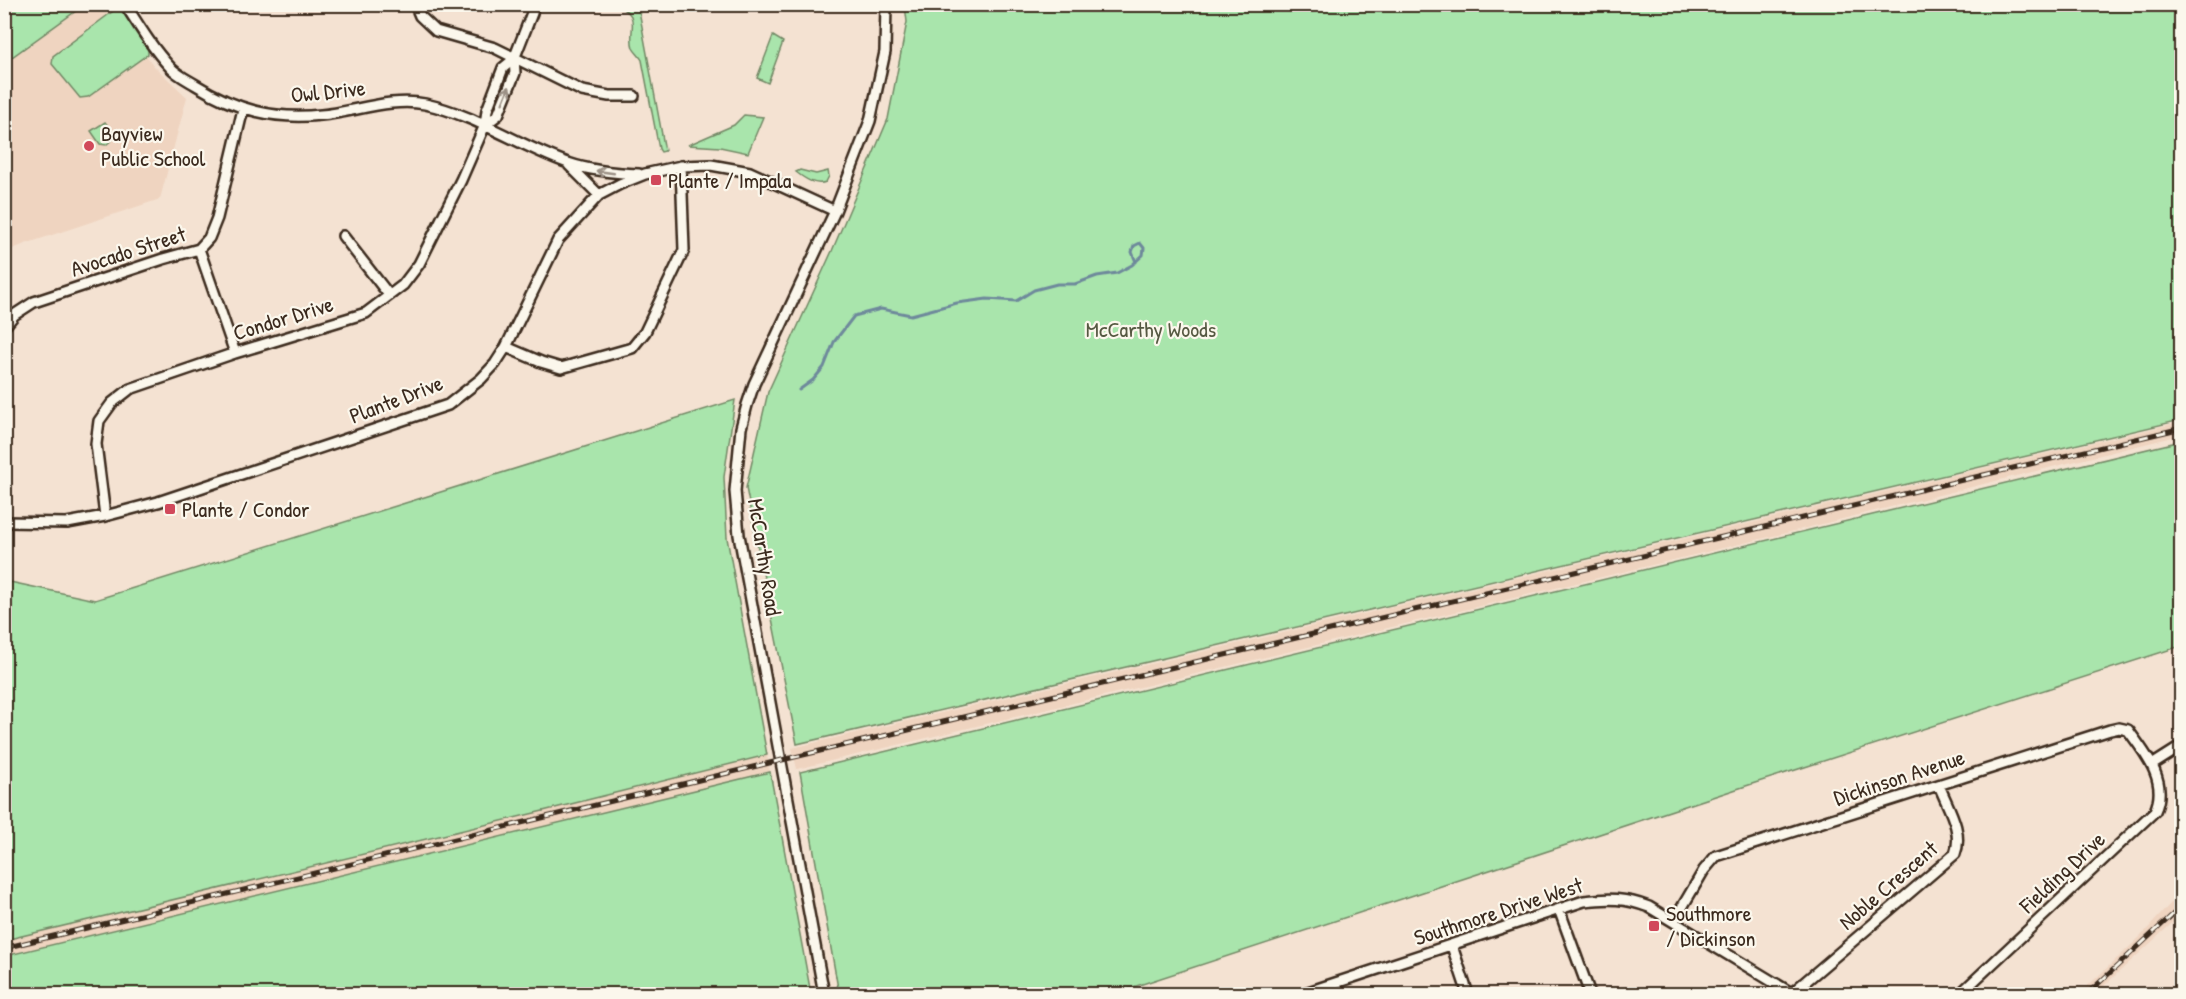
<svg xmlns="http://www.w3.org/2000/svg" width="2186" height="999" viewBox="0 0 2186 999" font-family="'Patrick Hand',sans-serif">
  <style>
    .built { fill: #efd4c0 }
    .green { fill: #a9e5ac; stroke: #728865; stroke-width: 1.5 }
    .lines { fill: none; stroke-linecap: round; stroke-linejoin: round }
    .stream { stroke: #6e899b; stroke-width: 3 }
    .minor-casing { stroke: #3b2a1e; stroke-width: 14 }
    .minor { stroke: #fbf7ec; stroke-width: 9 }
    .rail-casing { stroke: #3b2a1e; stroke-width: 5 }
    .rail { stroke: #fbf7ec; stroke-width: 3; stroke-dasharray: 9; stroke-linecap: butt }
    .oneway { stroke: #9b9085 }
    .poi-dot { fill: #d1495b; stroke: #fbf7ec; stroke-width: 2 }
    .labels { text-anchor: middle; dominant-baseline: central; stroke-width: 4.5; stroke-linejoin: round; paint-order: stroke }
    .street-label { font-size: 22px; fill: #3b2a1e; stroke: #fbf7ec }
    .poi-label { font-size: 22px; fill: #3b2a1e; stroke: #fbf7ec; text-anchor: start }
    .park-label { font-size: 22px; fill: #565942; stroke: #fbf7ec }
  </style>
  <rect width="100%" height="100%" fill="#f4e2d2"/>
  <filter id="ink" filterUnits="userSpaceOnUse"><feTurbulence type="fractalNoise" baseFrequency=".0167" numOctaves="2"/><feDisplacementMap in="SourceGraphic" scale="12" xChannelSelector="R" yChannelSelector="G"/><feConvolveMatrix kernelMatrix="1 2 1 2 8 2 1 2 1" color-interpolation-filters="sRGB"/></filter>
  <g filter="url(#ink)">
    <path class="built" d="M84,5H109L154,66L187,97L160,199L25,244L5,252L4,62Z
      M2181,422V435L1782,534L797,769L792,748Z
      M767,755L770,772L5,956L4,940L543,811Z
      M2181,892V915L2095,994H2079L2140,937Z"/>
    <path class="green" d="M5,4H84V5L5,62Z
      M614,5H638L665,151L661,152L659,149L642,60C640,56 635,52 633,48C627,29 644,14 614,5Z
      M905,5H2181V420L797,744L746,488L768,392L832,251L888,119L907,22Z
      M116,9L122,11L148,47V54L88,97L80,98L52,64L53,56Z
      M773,36L783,42L768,83L757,78Z
      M744,115L763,117L748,153L720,147L688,145L734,125Z
      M105,122L114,134V138L106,145L100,144L91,131Z
      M800,170L816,174L828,171L829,176L826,182C815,186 805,179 796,172Z
      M735,400L724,477L727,538L767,755L543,811L5,940V581L95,600Z
      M2181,441V646L1755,783L1112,994H839L800,772Z
      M770,772L811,994H5V956Z"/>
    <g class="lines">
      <path class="stream" d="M799,390L813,380L824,367L834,342L854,316L881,309L911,315L957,303L987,299L1016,301L1034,290L1057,284H1075L1097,276L1117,273L1132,265L1143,255L1144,248L1140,243L1134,246L1132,252L1136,262"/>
      <g class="minor-casing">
        <path id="minor" d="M125,4C139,26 153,49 170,67C177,75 188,80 196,85C236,110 274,120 321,115C354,112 392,97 425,104C476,115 519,146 568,163C591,171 615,173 639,174
          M415,4L420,16L436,31L495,48L582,91L609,96H634
          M485,125L498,115L515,73L514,59L532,13L533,4
          M569,165L599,195
          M343,236L389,295
          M199,249L235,353
          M4,327L14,315L34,302L163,259L199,249L209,238L217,218L243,109
          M506,347L541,362L561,368L632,348L645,332L684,250L681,166
          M105,516L96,444L99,421L112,403L130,389L235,353L366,313L403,285L419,264L461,180L485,125L487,110L503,68L514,59
          M4,522L67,523L105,516L158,502L448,405L481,379L495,364L506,347L558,240L599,195L620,184L645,174L681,166L711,165L750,172L835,211
          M2152,765L2182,746
          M1559,909L1590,994
          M1674,921L1704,870L1716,856L2110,730L2119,728L2128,730C2145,753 2169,781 2155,811L1960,994
          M1452,946L1468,994
          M1792,993L1955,854C1964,831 1947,806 1939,785
          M824,994L739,535L735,491L741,428L747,405L754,384L835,211L870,121L885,52L886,4
          M1302,994L1584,901C1609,898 1625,898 1649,907L1793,994"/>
      </g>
      <use href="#minor" class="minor"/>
      <g class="rail-casing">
        <path id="rail" d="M4,948L782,760L2182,428
          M2087,994L2182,906"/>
      </g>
      <use href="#rail" class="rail"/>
    </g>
    <defs><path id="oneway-shaft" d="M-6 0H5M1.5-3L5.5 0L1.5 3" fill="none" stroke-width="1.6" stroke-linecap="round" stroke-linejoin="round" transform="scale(1.5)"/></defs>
    <g class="oneway">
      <use href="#oneway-shaft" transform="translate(506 95) rotate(-68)"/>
      <use href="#oneway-shaft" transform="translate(605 172) rotate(-172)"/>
    </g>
  </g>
  <g class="poi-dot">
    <circle cx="89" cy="146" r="6"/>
    <rect x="650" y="174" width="12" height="12" rx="3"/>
    <rect x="164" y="503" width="12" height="12" rx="3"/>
    <rect x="1648" y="920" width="12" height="12" rx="3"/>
  </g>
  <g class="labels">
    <g class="street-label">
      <text transform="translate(328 91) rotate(-6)">Owl Drive</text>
      <text transform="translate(128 251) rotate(-18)">Avocado Street</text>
      <text transform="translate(283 318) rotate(-17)">Condor Drive</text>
      <text transform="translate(396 399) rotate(-21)">Plante Drive</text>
      <text transform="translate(765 557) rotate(81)">McCarthy Road</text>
      <text transform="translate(1899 777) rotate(-18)">Dickinson Avenue</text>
      <text transform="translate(2062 872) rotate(-43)">Fielding Drive</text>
      <text transform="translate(1888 885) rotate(-41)">Noble Crescent</text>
      <text transform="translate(1498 911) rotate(-18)">Southmore Drive West</text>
    </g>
    <g class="poi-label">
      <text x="101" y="133">Bayview<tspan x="101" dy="25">Public School</tspan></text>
      <text x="668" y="180">Plante / Impala</text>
      <text x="182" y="509">Plante / Condor</text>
      <text x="1666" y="913">Southmore<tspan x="1666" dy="25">/ Dickinson</tspan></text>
    </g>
    <g class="park-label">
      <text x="1151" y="329">McCarthy Woods</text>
    </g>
  </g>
  <rect width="2186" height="999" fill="none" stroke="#fbf7ec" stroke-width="24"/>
  <rect x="12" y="12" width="2162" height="975" fill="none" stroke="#3b2a1e" stroke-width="2" filter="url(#ink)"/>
</svg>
